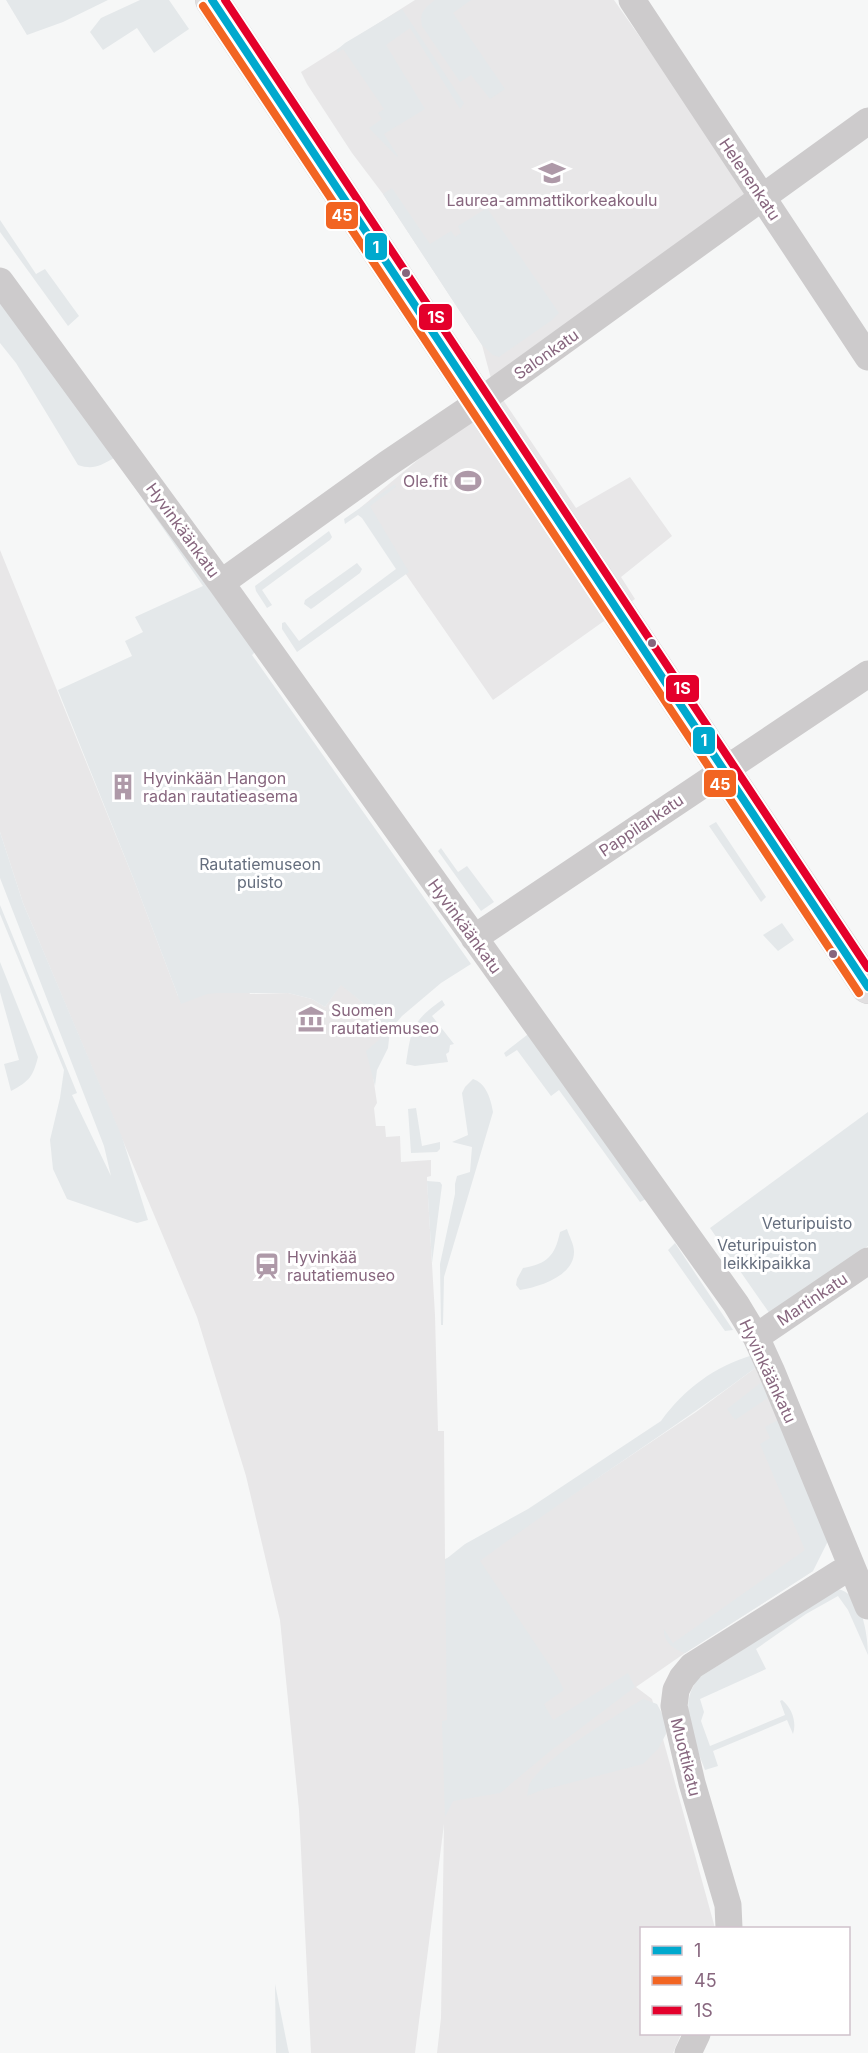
<svg xmlns="http://www.w3.org/2000/svg" width="868" height="2053" viewBox="0 0 868 2053" font-family="Inter,sans-serif">
  <style>
    .built { fill: #e8e7e8 }
    .green { fill: #e4e8ea }
    .lines { fill: none; stroke-linecap: round; stroke-linejoin: round }
    .major-casing { stroke: #d4d3d4; stroke-width: 34 }
    .minor { stroke: #cdcbcc; stroke-width: 27 }
    .major { stroke: #e1dfe0; stroke-width: 33 }
    .bus-1-casing { stroke: #fff; stroke-width: 12 }
    .bus-2-casing { stroke: #fff; stroke-width: 12 }
    .bus-3-casing { stroke: #fff; stroke-width: 12 }
    .bus-1 { stroke: #00a9ce; stroke-width: 8 }
    .bus-2 { stroke: #f26522; stroke-width: 8 }
    .bus-3 { stroke: #e4002b; stroke-width: 8 }
    .bus-dot { fill: #87667e; stroke: #fff; stroke-width: 2 }
    .labels { text-anchor: middle; dominant-baseline: central; stroke-width: 6; stroke-linejoin: round; paint-order: stroke }
    .street-label { font-size: 16px; fill: #87667e; stroke: #fff }
    .poi-label { font-size: 16px; fill: #87667e; stroke: #fff; text-anchor: start }
    .park-label { font-size: 16px; fill: #656e7e; stroke: #fff }
    .line-badge { stroke: #fff; stroke-width: 2 }
    .badge-label { font-size: 16px; text-anchor: middle; font-weight: bold; fill: #fff }
  </style>
  <rect width="100%" height="100%" fill="#f6f7f7"/>
  <path class="built" d="M415,0H614L752,197L493,385L576,508L630,477L672,536L621,577L635,599L493,700L360,508L455,429L493,386L482,345L383,194L352,153L307,84L301,72Z
    M0,550L134,880L178,996L197,919L250,994L288,993L312,999L325,1007L341,984L368,1007L364,1014L382,1038L372,1069L377,1103L374,1108L376,1126H385L386,1137L400,1136L401,1162L431,1160V1176L427,1177V1179L435,1315L438,1431H444L445,1559L539,1517L696,1412L758,1366L780,1419L813,1571L685,1653L636,1687L652,1699L715,1928H642V2034H681L673,2053H437L441,2018L444,1824L415,2053H311L299,1810L280,1620L246,1476L197,1317L23,903L0,832Z"/>
  <path class="green" d="M6,0H108L63,22L27,35Z
    M140,0H169L189,29L154,53L137,28L103,50L90,32L101,18Z
    M435,0H471L453,13L505,89L490,99L471,75L460,82L422,26C419,12 425,8 435,0Z
    M402,9L464,103L460,109L410,28L386,45L425,109L384,134L398,156L397,157L369,128L382,119L378,113L384,109L343,49L337,53V50L345,43Z
    M392,188L430,244L451,231L455,237L461,233L458,226L487,208L559,313L552,320L499,357L493,355L482,345L383,194Z
    M0,220L36,274L45,269L79,316L68,326L0,232Z
    M0,301L114,458C100,466 93,470 78,465L16,363L0,343Z
    M124,472L255,652L252,655L471,964L441,983L402,1016L390,1030L388,1048L377,1070L375,1086L366,1051L381,1038L364,1014L368,1007L341,985L325,1007L312,999L288,993H218L207,994L181,1004L178,996L134,880L58,690L132,656L125,641L143,632L135,617L203,586Z
    M395,484L396,487L370,506L409,572L297,652L282,629V623L285,622L299,641L396,569L362,518L358,515L345,524L344,519Z
    M329,531L332,537L330,540L262,590L272,605L267,608L256,591L255,586Z
    M357,563L362,569L360,573L314,607L311,609L304,604L305,600Z
    M716,822L766,897L761,902L709,826Z
    M0,832L23,903L122,1137L148,1220L137,1223L67,1199L53,1169L50,1140L60,1098L64,1070L0,914V905L77,1093L72,1095L111,1176L104,1146L0,878Z
    M441,848L458,872L467,866L494,902L481,911L438,851Z
    M782,923L794,940L778,951L763,935Z
    M0,962L38,1057C33,1076 30,1081 11,1091L4,1064L19,1060L0,992Z
    M442,1000L445,1005L432,1016L454,1044L450,1045L449,1052L446,1054L448,1062L415,1066L406,1064C411,1030 412,1021 442,1000Z
    M527,1035H531L646,1199L640,1202L559,1090L551,1096L517,1050L506,1057L504,1053Z
    M473,1079C486,1083 491,1099 493,1112L444,1277L443,1325H441L440,1264L455,1194V1184L457,1176L470,1172L472,1147L452,1142L468,1135L462,1093L465,1087Z
    M416,1108L422,1146L440,1142V1149L437,1152L411,1153L408,1109Z
    M868,1112V1246L770,1314L710,1228Z
    M427,1181L440,1182L442,1185L432,1263Z
    M567,1229C569,1236 574,1244 574,1252C574,1276 539,1287 520,1290L516,1285L517,1279L523,1268C547,1264 555,1256 560,1232Z
    M675,1243L733,1330L725,1331L668,1250Z
    M753,1355L758,1366C667,1434 571,1493 480,1561L558,1678L564,1690L544,1704L553,1720L628,1673L635,1687L549,1752L500,1793L453,1801L445,1817L442,1721L447,1720L445,1560L465,1544L528,1509L661,1421C684,1389 715,1366 753,1355Z
    M763,1381L769,1397L735,1420L727,1409Z
    M780,1419L829,1539L813,1571L685,1653C674,1649 663,1642 664,1629L673,1643L805,1550L760,1444L770,1438L765,1427Z
    M837,1589C862,1592 868,1635 868,1655L848,1610L838,1596L806,1614L756,1649L766,1669L700,1699L704,1712L701,1721L710,1746L785,1715L780,1701L782,1700C792,1708 797,1722 793,1734L787,1720L713,1751L718,1766L705,1770C694,1741 676,1702 700,1677Z
    M643,1699L657,1704L667,1723L666,1734L658,1749L643,1764L539,1791L527,1796C528,1792 528,1787 530,1783C548,1755 614,1717 643,1699Z
    M275,1984L288,2049L289,2053H276Z"/>
  <g class="lines">
    <g class="major-casing">
      <path id="major" d="M212,0L868,987"/>
    </g>
    <path class="minor" d="M632,0L868,357
      M0,281L221,583L736,1304L756,1337L771,1370L868,1606
      M221,583L387,464L479,402L868,121
      M474,938L868,674
      M756,1337L868,1261
      M729,1928L728,1905L692,1783L674,1706L676,1690L682,1678L692,1666L840,1573L852,1568
      M688,2053L697,2034"/>
    <use href="#major" class="major"/>
    <g class="bus-1-casing">
      <path id="bus-1" d="M212,0L868,987"/>
    </g>
    <g class="bus-2-casing">
      <path id="bus-2" d="M203,6L859,993"/>
    </g>
    <g class="bus-3-casing">
      <path id="bus-3" d="M225,0L868,968"/>
    </g>
    <use href="#bus-1" class="bus-1"/>
    <use href="#bus-2" class="bus-2"/>
    <use href="#bus-3" class="bus-3"/>
  </g>
  <defs>
    <g id="university-bare" transform="scale(2.07)"><path d="M0-5L7-2L0 1L-7-2ZM-4 1L0 2.5L4 1V4Q0 6-4 4Z" fill="#ae99a8" stroke="#fff" stroke-width="2.5" paint-order="stroke"/></g>
    <g id="stadium-bare" transform="scale(2.07)"><path d="M0-5a6.5 5 0 1 0 0 10a6.5 5 0 1 0 0-10ZM-3.5-1.8h7v3.6h-7Z" fill="#ae99a8" stroke="#fff" stroke-width="2.5" paint-order="stroke"/></g>
    <g id="building-bare" transform="scale(2.07)"><path d="M-4-6H4V6H1V3H-1V6H-4ZM-2.5-4.3h1.7v1.8h-1.7ZM.8-4.3h1.7v1.8H.8ZM-2.5-1h1.7V.8h-1.7ZM.8-1h1.7V.8H.8Z" fill="#ae99a8" stroke="#fff" stroke-width="2.5" paint-order="stroke"/></g>
    <g id="museum-bare" transform="scale(2.07)"><path d="M0-6L6-3V-2H-6V-3ZM-5-1h2V3h-2ZM-1-1h2V3h-2ZM3-1h2V3H3ZM-6 4H6V6H-6Z" fill="#ae99a8" stroke="#fff" stroke-width="2.5" paint-order="stroke"/></g>
    <g id="station-bare" transform="scale(2.07)"><path d="M-3-6H3Q5-6 5-4V2Q5 4 3 4L4.5 6H3L1.5 4h-3L-3 6H-4.5L-3 4Q-5 4-5 2V-4Q-5-6-3-6ZM-3.5-4v3h7v-3ZM-3.5 1v1.5H-2V1ZM2 1v1.5H3.5V1Z" fill="#ae99a8" stroke="#fff" stroke-width="2.5" paint-order="stroke"/></g>
  </defs>
  <g fill-rule="evenodd">
    <use href="#university-bare" x="552" y="173"/>
    <use href="#stadium-bare" x="468" y="481"/>
    <use href="#building-bare" x="123" y="787"/>
    <use href="#museum-bare" x="311" y="1019"/>
    <use href="#station-bare" x="267" y="1266"/>
  </g>
  <g class="bus-dot">
    <circle cx="406" cy="273" r="5"/>
    <circle cx="652" cy="643" r="5"/>
    <circle cx="833" cy="954" r="5"/>
  </g>
  <g class="labels">
    <g class="street-label">
      <text transform="translate(750 179) rotate(56)">Helenenkatu</text>
      <text transform="translate(546 354) rotate(-35)">Salonkatu</text>
      <text transform="translate(183 530) rotate(54)">Hyvinkäänkatu</text>
      <text transform="translate(641 825) rotate(-34)">Pappilankatu</text>
      <text transform="translate(465 926) rotate(54)">Hyvinkäänkatu</text>
      <text transform="translate(812 1299) rotate(-34)">Martinkatu</text>
      <text transform="translate(768 1371) rotate(65)">Hyvinkäänkatu</text>
      <text transform="translate(686 1757) rotate(76)">Muottikatu</text>
    </g>
    <g class="poi-label">
      <text x="552" y="200" text-anchor="middle">Laurea-ammattikorkeakoulu</text>
      <text x="448" y="481" text-anchor="end">Ole.fit</text>
      <text x="143" y="778">Hyvinkään Hangon<tspan x="143" dy="18">radan rautatieasema</tspan></text>
      <text x="331" y="1010">Suomen<tspan x="331" dy="18">rautatiemuseo</tspan></text>
      <text x="287" y="1257">Hyvinkää<tspan x="287" dy="18">rautatiemuseo</tspan></text>
    </g>
    <g class="park-label">
      <text x="260" y="864">Rautatiemuseon<tspan x="260" dy="18">puisto</tspan></text>
      <text x="807" y="1223">Veturipuisto</text>
      <text x="767" y="1245">Veturipuiston<tspan x="767" dy="18">leikkipaikka</tspan></text>
    </g>
  </g>
  <g class="line-badge">
    <rect x="325" y="201" width="34" height="29" rx="6" fill="#f26522"/>
    <rect x="364" y="232" width="24" height="29" rx="6" fill="#00a9ce"/>
    <rect x="418" y="303" width="35" height="28" rx="6" fill="#e4002b"/>
    <rect x="665" y="674" width="35" height="29" rx="6" fill="#e4002b"/>
    <rect x="692" y="726" width="24" height="29" rx="6" fill="#00a9ce"/>
    <rect x="703" y="769" width="34" height="29" rx="6" fill="#f26522"/>
  </g>
  <g class="badge-label">
    <text x="342" y="221">45</text>
    <text x="376" y="253">1</text>
    <text x="436" y="323">1S</text>
    <text x="682" y="694">1S</text>
    <text x="704" y="746">1</text>
    <text x="720" y="790">45</text>
  </g>
  <rect x="640" y="1927" width="210" height="108" fill="#ffffff" stroke="#cfc2cb" stroke-width="1.5"/>
  <rect x="652" y="1946" width="30" height="9" fill="#00a9ce" stroke="#cfc2cb" stroke-width="1.5"/>
  <text x="694" y="1957" font-size="18" fill="#87667e">1</text>
  <rect x="652" y="1976" width="30" height="9" fill="#f26522" stroke="#cfc2cb" stroke-width="1.5"/>
  <text x="694" y="1987" font-size="18" fill="#87667e">45</text>
  <rect x="652" y="2006" width="30" height="9" fill="#e4002b" stroke="#cfc2cb" stroke-width="1.5"/>
  <text x="694" y="2017" font-size="18" fill="#87667e">1S</text>
</svg>
